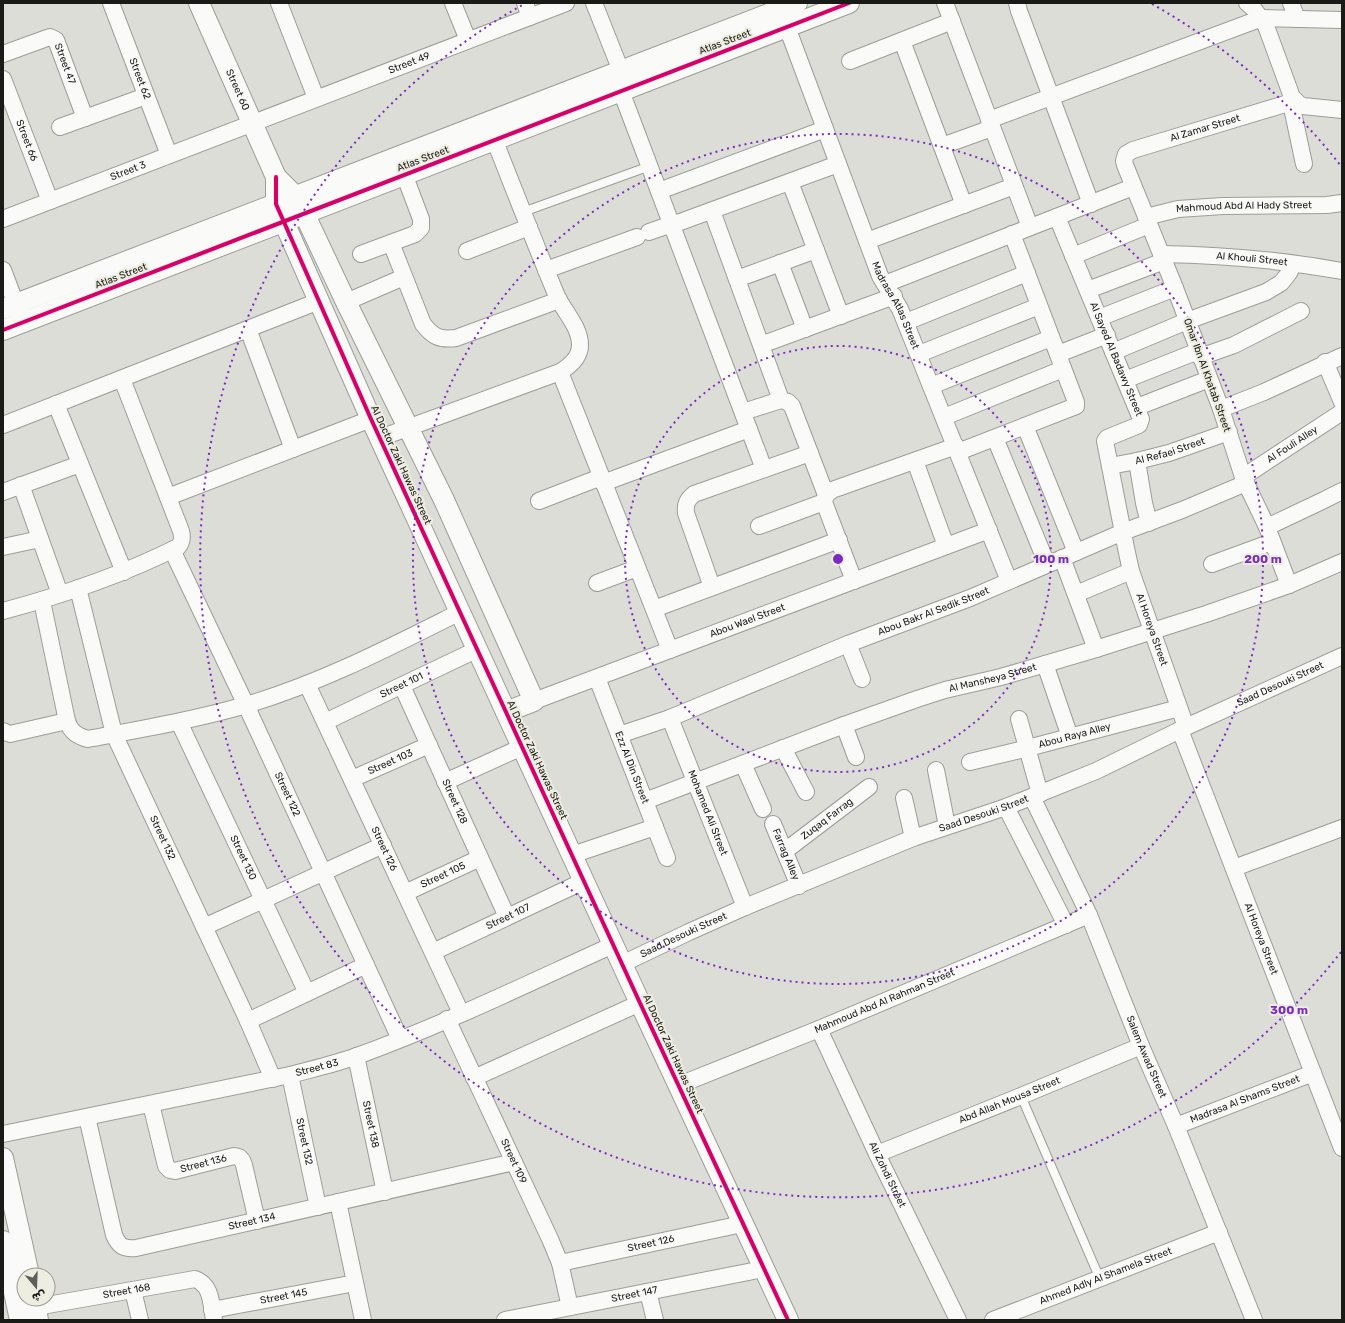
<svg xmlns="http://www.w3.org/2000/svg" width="1345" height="1323" viewBox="0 0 1345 1323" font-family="Rubik,Cairo,sans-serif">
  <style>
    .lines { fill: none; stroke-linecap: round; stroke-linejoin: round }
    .service-casing { stroke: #9d9d98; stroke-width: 10 }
    .minor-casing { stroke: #9d9d98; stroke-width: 18 }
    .tertiary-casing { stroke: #9d9d98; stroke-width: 22 }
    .service { stroke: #fafaf9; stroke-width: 8 }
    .minor { stroke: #fafaf9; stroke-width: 16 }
    .tertiary { stroke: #fafaf9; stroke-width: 20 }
    .cycleway-casing { stroke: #edede1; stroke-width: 6 }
    .cycleway { stroke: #d6006c; stroke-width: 4 }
    .ring { fill: none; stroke: #7b2cbf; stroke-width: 2; stroke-dasharray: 2 4 }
    .labels { text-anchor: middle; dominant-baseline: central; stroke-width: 4; stroke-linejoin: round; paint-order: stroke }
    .street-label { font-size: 10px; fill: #1a1a16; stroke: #edede1 }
    .centre { fill: #7b2cbf; stroke: #edede1; stroke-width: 2 }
    .ring-label { font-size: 12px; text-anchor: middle; font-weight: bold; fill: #7b2cbf; stroke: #edede1; stroke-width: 4; stroke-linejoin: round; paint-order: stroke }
  </style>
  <rect width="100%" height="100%" fill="#ddddd7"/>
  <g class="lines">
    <g class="service-casing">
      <path id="service" d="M523,212L650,166
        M1021,1096L1100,1279"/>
    </g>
    <g class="minor-casing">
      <g id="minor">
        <path id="s1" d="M111,3L169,155"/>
        <path d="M279,3L316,98"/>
        <path d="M453,3L468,40"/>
        <path d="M525,3L530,17"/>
        <path d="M594,3L621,71"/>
        <path d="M945,3L1030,227"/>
        <path d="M1017,3L1019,11L1091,204"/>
        <path d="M1247,3L1254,9L1266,26L1292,97L1299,104L1303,106L1342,110"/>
        <path d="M1291,3L1297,19"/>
        <path id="s2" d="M787,27L880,276L900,309L1009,581"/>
        <path d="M902,41L964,205"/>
        <path id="s3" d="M3,54L47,38L50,37L56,40L85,118"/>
        <path d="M850,61L952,21"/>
        <path id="s4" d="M3,79L50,201"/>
        <path d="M621,91L764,469"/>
        <path d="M1291,103L1304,164"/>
        <path d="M989,120L1262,18L1342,20"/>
        <path d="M60,127L146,96"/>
        <path d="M942,146L992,128"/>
        <path d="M790,182L841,316"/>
        <path d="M659,191L825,129"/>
        <path d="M712,211L781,400"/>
        <path id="s5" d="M1057,217L1141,419L1139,425L1107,438L1105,441L1126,548L1131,571L1186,727"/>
        <path id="s6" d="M1146,217L1178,209L1223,206L1327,205L1342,203"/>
        <path id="s7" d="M3,219L566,3"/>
        <path d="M672,225L838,164"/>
        <path d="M649,232L672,224"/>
        <path d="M867,241L1014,186"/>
        <path d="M391,243L423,324C433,337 440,340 456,338L559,300"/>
        <path d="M467,251L529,227"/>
        <path d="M361,254L415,234L421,228V219L404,174"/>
        <path id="s8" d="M1161,254C1222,255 1282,260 1342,271"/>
        <path d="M1073,256L1149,225"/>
        <path d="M780,263L805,329"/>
        <path d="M3,270L20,315"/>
        <path d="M546,270L637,237"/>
        <path d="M737,279L816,250"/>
        <path d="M885,284L1133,187"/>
        <path d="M1088,290L1164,261"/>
        <path d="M346,302L404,277"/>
        <path d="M1099,318L1175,288"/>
        <path d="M906,322L1027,273"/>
        <path d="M248,329L293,449"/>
        <path d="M761,345L894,296"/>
        <path d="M1113,352L1187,321L1266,292L1281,283L1289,273L1293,264"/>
        <path d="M919,354L1039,306"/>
        <path d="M1058,354L1107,335"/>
        <path d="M1200,357L1234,345L1301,311"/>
        <path d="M1325,362L1342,402"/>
        <path d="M560,372L670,650"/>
        <path d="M1125,380L1198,351"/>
        <path d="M931,386L1051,338"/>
        <path d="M56,404L124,572"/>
        <path d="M1137,407L1209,379"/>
        <path d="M1221,409L1264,392L1342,356"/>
        <path d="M743,412L781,400L788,402L792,406L826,495"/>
        <path d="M944,417L1063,369"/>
        <path d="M3,425L319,301"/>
        <path d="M1025,426L1076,552"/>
        <path d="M380,438L560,372C570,366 580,358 580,345C580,326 563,311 556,294C533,239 512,184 490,129"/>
        <path d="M995,438L1047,564"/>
        <path d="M958,452L1076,406V402L1012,234"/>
        <path d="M915,461L946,546"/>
        <path d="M1137,461L1144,503L1149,523"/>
        <path id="s9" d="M1110,466L1137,461L1169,453L1229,432"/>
        <path id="s10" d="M1243,477L1342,412"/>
        <path d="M603,483L749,429"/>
        <path d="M21,485L60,594"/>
        <path d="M3,492L80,464"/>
        <path d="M168,497L371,419"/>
        <path d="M539,501L601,477"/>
        <path d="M759,526L824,502"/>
        <path d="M1267,527L1322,501L1342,491"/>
        <path d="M3,547L40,539"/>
        <path id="s11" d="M172,550L246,705L400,1039"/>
        <path d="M1062,558L1096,649"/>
        <path d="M1212,564L1272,542"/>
        <path d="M854,581L824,502L826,495L832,490L956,446"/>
        <path d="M597,583L637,568"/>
        <path id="s12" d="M1289,585L1267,527L1243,477L1221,409L1175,288L1125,165L1124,161L1126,154L1133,150L1295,101"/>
        <path d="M712,587L686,513C685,504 687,500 694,494L810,453"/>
        <path id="s13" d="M78,588L114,734L248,1021L273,1079"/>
        <path d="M1076,594L1131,571"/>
        <path d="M42,601L67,721C71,732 77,736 88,739C141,729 194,720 246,705C321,683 390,647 460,612"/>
        <path d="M654,609L839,540"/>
        <path d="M3,611C63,595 122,575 178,547C182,542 183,538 181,531L122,379"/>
        <path d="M848,644L862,679"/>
        <path d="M1045,664L1070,737"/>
        <path id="s14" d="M597,678L667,858"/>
        <path id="s15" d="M307,684L461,1013"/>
        <path id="s16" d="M402,686L507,917"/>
        <path id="s17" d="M534,701L989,530"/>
        <path id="s18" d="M670,718L745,907"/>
        <path d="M1019,719L1040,794"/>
        <path id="s19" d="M179,722L307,993"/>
        <path id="s20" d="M325,722L478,649"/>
        <path d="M844,725L856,757"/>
        <path id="s21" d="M1180,730L1342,1148"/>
        <path d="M3,731L10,734L67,721"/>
        <path id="s22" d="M619,735L670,718L848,644L970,598L1123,532L1182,510L1246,483"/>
        <path d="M783,748L806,792"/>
        <path id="s23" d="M970,762L1028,748L1179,708"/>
        <path d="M743,764L763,809"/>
        <path d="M936,770L947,826"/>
        <path id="s24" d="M352,779L429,745"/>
        <path d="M445,782L522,747"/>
        <path id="s25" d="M1032,797L1089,915L1141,1046L1176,1126L1254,1320"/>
        <path d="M904,798L913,838"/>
        <path id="s26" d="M645,801L844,725L917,699L945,690L1001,677L1096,649L1206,614L1289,585L1342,562"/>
        <path d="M1006,807L1066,925"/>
        <path id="s27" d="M773,824L799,886"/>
        <path id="s28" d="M785,851L869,787"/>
        <path d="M572,855L655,827"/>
        <path d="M1234,868L1342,828"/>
        <path id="s29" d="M405,893L480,858"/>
        <path d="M204,927L383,845"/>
        <path id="s30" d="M433,952L584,881"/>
        <path id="s31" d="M622,964L689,932L745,907L913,838L1006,807L1096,771L1186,727L1342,656"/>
        <path id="s32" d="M447,1019L550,1239L560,1263L570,1307"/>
        <path d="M248,1021L366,965"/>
        <path id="s33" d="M819,1029L877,1154L958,1320"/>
        <path id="s34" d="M356,1056L385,1192"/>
        <path id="s35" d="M290,1075L318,1207"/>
        <path d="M474,1078L640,1003"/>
        <path id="s36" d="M679,1085L819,1029L1089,915"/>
        <path id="s37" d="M151,1104L166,1166L170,1170L175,1171L234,1156L239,1157L242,1160L244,1165L257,1221"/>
        <path id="s38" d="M87,1117L114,1235C119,1246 123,1249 136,1248L514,1162"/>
        <path id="s39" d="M1176,1126L1313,1073"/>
        <path id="s40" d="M3,1134L290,1075C312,1069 335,1064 357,1056C443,1025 529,983 613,945"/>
        <path id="s41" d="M877,1154L1021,1096L1141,1046"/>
        <path d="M338,1202L363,1320"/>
        <path id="s42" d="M560,1263L742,1224"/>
        <path d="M133,1290L140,1320"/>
        <path d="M648,1292L655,1320"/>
        <path id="s43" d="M36,1307L195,1279C212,1285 211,1304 214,1320"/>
        <path id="s44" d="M212,1310L355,1283"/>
        <path id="s45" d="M505,1320L763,1269"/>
        <path id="s46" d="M993,1320L1219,1232"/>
      </g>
    </g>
    <g class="tertiary-casing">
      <g id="tertiary">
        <path id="s47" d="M199,3L276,177L295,196L304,213L346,302L444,500L534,701L506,712"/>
        <path d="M276,177V204L371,419L640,1003L788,1320"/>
        <path d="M3,309L797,3"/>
        <path d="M3,330L849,3"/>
        <path d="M3,1158L29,1275"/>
        <path d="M3,1241L20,1320"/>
        <path d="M34,1299L38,1320"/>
      </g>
    </g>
    <use href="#service" class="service"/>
    <use href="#minor" class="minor"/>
    <use href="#tertiary" class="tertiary"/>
    <g class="cycleway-casing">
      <path id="cycleway" d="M276,177V204L371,419L640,1003L788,1320
        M3,330L849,3"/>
    </g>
    <use href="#cycleway" class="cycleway"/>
  </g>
  <g class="ring">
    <circle cx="838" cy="559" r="213"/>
    <circle cx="838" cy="559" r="425"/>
    <path d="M1341 952A638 638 0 1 1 524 4M1152 4A638 638 0 0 1 1341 166"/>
  </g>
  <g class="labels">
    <g class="street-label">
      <text transform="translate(725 42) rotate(-21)">Atlas Street</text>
      <text stroke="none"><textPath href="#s7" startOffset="435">Street 49</textPath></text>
      <text stroke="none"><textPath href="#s3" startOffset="82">Street 47</textPath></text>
      <text stroke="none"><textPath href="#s1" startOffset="81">Street 62</textPath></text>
      <text stroke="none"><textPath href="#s47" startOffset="95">Street 60</textPath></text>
      <text stroke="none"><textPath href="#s12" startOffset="546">Al Zamar Street</textPath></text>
      <text stroke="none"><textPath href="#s4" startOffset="66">Street 66</textPath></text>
      <text transform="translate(423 159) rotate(-21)">Atlas Street</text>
      <text stroke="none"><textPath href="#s7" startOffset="134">Street 3</textPath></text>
      <text stroke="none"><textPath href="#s6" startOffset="99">Mahmoud Abd Al Hady Street</textPath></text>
      <text stroke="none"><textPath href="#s8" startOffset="91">Al Khouli Street</textPath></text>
      <text transform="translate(121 276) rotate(-21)">Atlas Street</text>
      <text stroke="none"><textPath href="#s2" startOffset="299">Madrasa Atlas Street</textPath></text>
      <text stroke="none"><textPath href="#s5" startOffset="154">Al Sayed Al Badawy Street</textPath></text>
      <text transform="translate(1207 375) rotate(70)">Omar Ibn Al Khatab Street</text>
      <text stroke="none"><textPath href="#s10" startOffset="59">Al Fouli Alley</textPath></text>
      <text stroke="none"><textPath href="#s9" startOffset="62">Al Refaei Street</textPath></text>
      <text transform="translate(401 465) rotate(65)">Al Doctor Zaki Hawas Street</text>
      <text stroke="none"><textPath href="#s22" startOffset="338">Abou Bakr Al Sedik Street</textPath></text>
      <text stroke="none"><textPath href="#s17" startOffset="228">Abou Wael Street</textPath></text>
      <text stroke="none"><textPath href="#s5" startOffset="458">Al Horeya Street</textPath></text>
      <text stroke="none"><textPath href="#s26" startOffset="369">Al Mansheya Street</textPath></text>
      <text stroke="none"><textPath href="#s31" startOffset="716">Saad Desouki Street</textPath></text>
      <text stroke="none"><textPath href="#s20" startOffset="85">Street 101</textPath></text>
      <text stroke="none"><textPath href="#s23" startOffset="108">Abou Raya Alley</textPath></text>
      <text transform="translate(537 760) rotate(65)">Al Doctor Zaki Hawas Street</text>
      <text stroke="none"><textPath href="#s24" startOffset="42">Street 103</textPath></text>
      <text stroke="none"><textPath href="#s14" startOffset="96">Ezz Al Din Street</textPath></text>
      <text stroke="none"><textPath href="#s11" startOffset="270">Street 122</textPath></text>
      <text stroke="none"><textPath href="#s16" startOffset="127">Street 128</textPath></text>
      <text stroke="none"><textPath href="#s18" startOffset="102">Mohamed Ali Street</textPath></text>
      <text stroke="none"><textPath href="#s31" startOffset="392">Saad Desouki Street</textPath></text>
      <text stroke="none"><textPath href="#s28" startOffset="53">Zuqaq Farrag</textPath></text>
      <text stroke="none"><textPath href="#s13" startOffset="265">Street 132</textPath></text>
      <text stroke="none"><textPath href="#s15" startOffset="182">Street 126</textPath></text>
      <text stroke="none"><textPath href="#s27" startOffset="33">Farrag Alley</textPath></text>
      <text stroke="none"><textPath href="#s19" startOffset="150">Street 130</textPath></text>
      <text stroke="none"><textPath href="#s29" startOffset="42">Street 105</textPath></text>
      <text stroke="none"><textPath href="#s30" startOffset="83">Street 107</textPath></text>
      <text stroke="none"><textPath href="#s31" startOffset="68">Saad Desouki Street</textPath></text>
      <text stroke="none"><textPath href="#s21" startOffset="224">Al Horeya Street</textPath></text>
      <text stroke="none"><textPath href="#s36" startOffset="222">Mahmoud Abd Al Rahman Street</textPath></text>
      <text transform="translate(673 1054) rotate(65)">Al Doctor Zaki Hawas Street</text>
      <text stroke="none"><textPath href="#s25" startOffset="284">Salem Awad Street</textPath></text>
      <text stroke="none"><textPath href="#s40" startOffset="321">Street 83</textPath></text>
      <text stroke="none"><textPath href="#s41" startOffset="143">Abd Allah Mousa Street</textPath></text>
      <text stroke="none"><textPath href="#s39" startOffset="74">Madrasa Al Shams Street</textPath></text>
      <text stroke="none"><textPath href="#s34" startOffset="70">Street 138</textPath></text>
      <text stroke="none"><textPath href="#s35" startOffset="68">Street 132</textPath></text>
      <text stroke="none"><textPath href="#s32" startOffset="157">Street 109</textPath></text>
      <text stroke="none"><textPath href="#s37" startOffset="104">Street 136</textPath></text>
      <text stroke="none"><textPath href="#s33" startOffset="161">Ali Zohdi Street</textPath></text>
      <text stroke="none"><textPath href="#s38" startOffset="268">Street 134</textPath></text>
      <text stroke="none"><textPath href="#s42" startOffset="93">Street 126</textPath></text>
      <text stroke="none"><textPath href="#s46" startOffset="121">Ahmed Adly Al Shamela Street</textPath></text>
      <text stroke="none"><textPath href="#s43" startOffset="92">Street 168</textPath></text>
      <text stroke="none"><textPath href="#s45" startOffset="132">Street 147</textPath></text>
      <text stroke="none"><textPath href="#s44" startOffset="73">Street 145</textPath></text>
    </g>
  </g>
  <circle cx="838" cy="559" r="6" class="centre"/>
  <g class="ring-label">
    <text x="1051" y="563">100 m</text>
    <text x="1263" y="563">200 m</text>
    <text x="1289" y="1014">300 m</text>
  </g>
  <rect width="1345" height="1323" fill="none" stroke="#1a1a16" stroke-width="8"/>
  <g transform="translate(36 1287) rotate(161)"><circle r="19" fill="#edede1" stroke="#999990"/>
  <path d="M0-3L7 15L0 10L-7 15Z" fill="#5e5e5a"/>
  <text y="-6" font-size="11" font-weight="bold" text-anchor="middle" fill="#1a1a16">ش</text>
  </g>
</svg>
